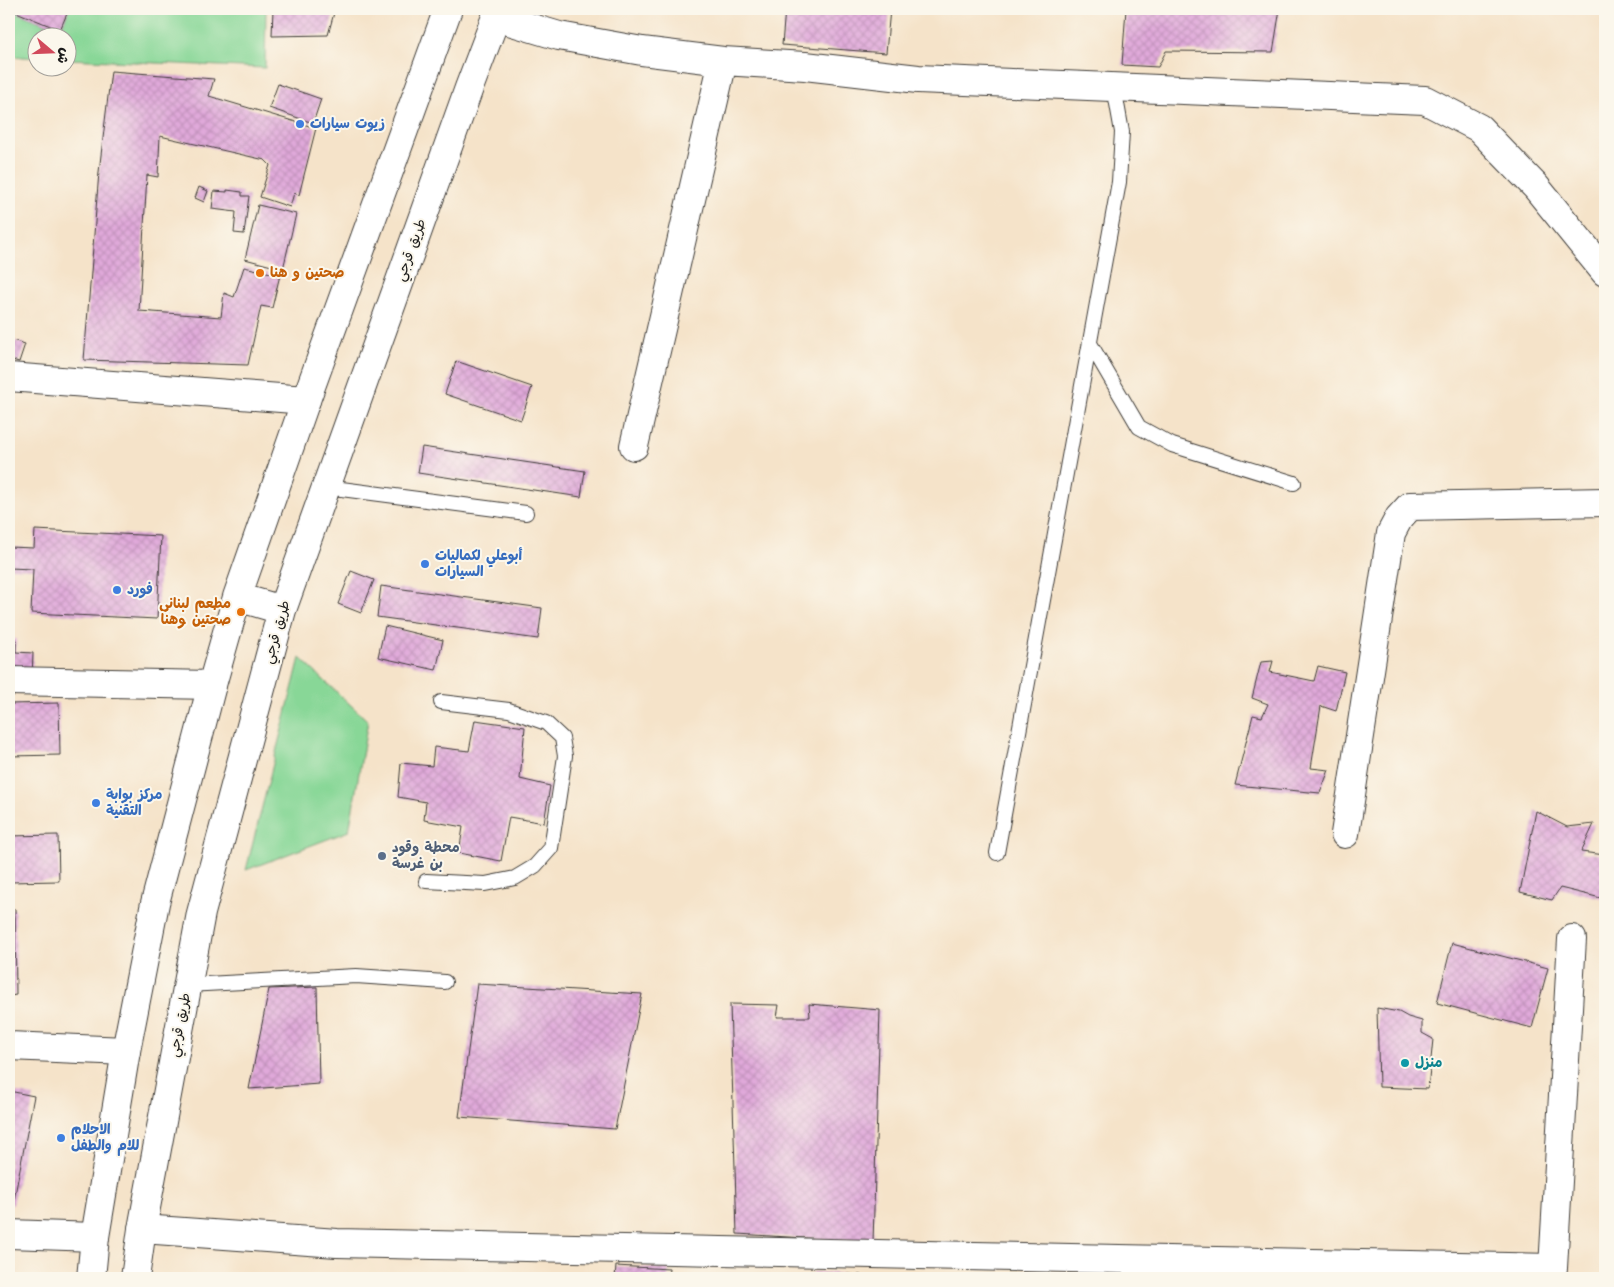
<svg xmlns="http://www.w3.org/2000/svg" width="1614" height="1287" viewBox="0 0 1614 1287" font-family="Kalam,'Playpen Sans Arabic',sans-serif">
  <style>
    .garden { fill: #88d797; stroke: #527a5a }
    .building { fill: url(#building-cross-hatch) }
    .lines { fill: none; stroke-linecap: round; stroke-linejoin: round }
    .service-casing { stroke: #3d3a36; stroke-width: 16 }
    .minor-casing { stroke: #3d3a36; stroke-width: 30 }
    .trunk-casing { stroke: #3d3a36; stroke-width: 30 }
    .service { stroke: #fff; stroke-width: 14 }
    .minor { stroke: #fff; stroke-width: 28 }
    .trunk { stroke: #fff; stroke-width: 28 }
    .shop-dot { fill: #3f7fe0; stroke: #fbf7ec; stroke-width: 2 }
    .food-dot { fill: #e8710a; stroke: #fbf7ec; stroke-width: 2 }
    .service-dot { fill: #5c6f8a; stroke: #fbf7ec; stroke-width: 2 }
    .culture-dot { fill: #0f9aa8; stroke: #fbf7ec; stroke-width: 2 }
    .labels { text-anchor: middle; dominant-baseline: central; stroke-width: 4; stroke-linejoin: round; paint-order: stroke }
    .shop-label { font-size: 14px; font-weight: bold; fill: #366cbe; stroke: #fbf7ec; text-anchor: start }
    .street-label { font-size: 14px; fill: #1c1c1c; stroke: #fbf7ec }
    .food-label { font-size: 14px; font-weight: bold; fill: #c56008; stroke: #fbf7ec; text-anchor: start }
    .service-label { font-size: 14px; font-weight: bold; fill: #4e5e75; stroke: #fbf7ec; text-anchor: start }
    .culture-label { font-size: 14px; font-weight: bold; fill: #0d838f; stroke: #fbf7ec; text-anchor: start }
  </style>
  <defs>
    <pattern id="building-cross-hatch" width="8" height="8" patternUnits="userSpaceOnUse" patternTransform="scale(1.25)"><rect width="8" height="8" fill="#e0a9da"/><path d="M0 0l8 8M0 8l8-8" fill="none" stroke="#c091ba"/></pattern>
  </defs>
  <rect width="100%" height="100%" fill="#fbf7ec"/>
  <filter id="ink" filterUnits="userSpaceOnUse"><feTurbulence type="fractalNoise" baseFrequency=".02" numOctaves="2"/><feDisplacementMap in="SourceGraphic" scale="10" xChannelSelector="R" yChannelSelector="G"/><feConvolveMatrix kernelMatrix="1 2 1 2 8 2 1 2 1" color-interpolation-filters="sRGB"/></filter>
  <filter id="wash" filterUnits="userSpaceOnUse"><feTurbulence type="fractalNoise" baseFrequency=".0096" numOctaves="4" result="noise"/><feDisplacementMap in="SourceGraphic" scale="20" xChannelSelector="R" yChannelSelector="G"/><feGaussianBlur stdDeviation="1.12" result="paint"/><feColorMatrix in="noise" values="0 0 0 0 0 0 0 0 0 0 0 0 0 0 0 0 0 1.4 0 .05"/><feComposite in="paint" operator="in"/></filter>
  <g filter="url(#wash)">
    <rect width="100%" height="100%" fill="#f5e3c9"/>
    <path class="garden" d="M9,9L60,30L69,9H266L265,68L68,59V38H38L37,58L9,56Z
      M300,658L368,721L349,831L246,870Z"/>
    <g id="blocks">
      <path class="building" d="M9,9H69L60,30Z
        M273,9H335L328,35L272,36Z
        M785,9H890L886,53L782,45Z
        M1126,9H1280L1273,52L1166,51L1158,67L1122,65Z
        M111,71L214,79L209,96L316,128L299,195L294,193L290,207L260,197L270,165L265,160L160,136L158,177L147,175L139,311L221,317L224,293L234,297L244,267L280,275L272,308L261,306L248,365L84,360L99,172Z
        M278,84L321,99L313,123L269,108Z
        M199,187L208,191L204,202L195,198Z
        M227,190L242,192V196H249L244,234L234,233L236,212L212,209L214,191L227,192Z
        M258,205L296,214L283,269L245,259Z
        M9,339L25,344L19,362L9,359Z
        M456,361L532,387L521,420L445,394Z
        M422,447L585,471L581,497L418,473Z
        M35,530L161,536L157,619L31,613L33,569L9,568V547L34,548Z
        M351,571L374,580L361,613L338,604Z
        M381,586L542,608L538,639L377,617Z
        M385,626L443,640L436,670L378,657Z
        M9,639H16V652L33,653L32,679L9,678Z
        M1273,661L1270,672L1314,681L1318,666L1345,672L1336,711L1321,706L1311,768L1329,770L1320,793L1235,785L1253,715L1262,717L1268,704L1252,698L1261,662Z
        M59,703L60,755L9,756V704Z
        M475,720L525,727L520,779L550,786L544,823L509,817L501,861L459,853L463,827L424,820L426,802L398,797L401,763L432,766L434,747L469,751Z
        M1536,811L1567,827L1594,824L1581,852L1605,855V899L1560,888L1552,900L1520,892Z
        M58,835L59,881L9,882V836Z
        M9,909H15L16,995L10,996L9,999Z
        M1452,943L1548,968L1532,1028L1437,1003Z
        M477,984L642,994L615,1129L459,1117Z
        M317,987L319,1084L249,1089L269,989Z
        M730,1004L779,1005L777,1017H810L809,1004L880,1010L873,1242L737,1234Z
        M1377,1008L1399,1012L1408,1017L1422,1021V1033L1433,1039L1428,1089L1379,1087Z
        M9,1091L34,1096L13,1205L9,1204Z
        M616,1266L669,1269L668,1278H615Z
        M813,1272L861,1275V1278H812Z
        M726,1273L767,1275L766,1278H726Z"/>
    </g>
  </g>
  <g filter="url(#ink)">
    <use href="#blocks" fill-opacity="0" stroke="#3d3a36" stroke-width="1"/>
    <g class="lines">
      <g class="service-casing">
        <path id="service" d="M1091,345L1139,427L1172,445L1294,483
          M326,487L526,513
          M997,853L1119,182L1122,132L1114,87
          M426,881L485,884L515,878L535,866L551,848L565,756L562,738L546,723L509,710L441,702
          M187,985L356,976L445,982"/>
      </g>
      <g class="minor-casing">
        <path id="minor" d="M496,17L559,36L642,51L723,61L805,66L918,79L1425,100L1479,128L1536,187L1605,272
          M9,377L306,400
          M634,446L723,61
          M9,681L212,685
          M1345,834L1391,533L1399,518L1410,506L1605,502
          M9,1046L126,1051
          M142,1229L337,1243L1553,1268L1572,939
          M9,1234L95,1237"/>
      </g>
      <g class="trunk-casing">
        <path id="trunk" d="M237,597L282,610
          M91,1278L95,1237L126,1051L155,903L212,685L237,597L306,400L448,9
          M135,1278L142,1229L201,913L282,610L469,88L499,9"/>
      </g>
      <use href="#service" class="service"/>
      <use href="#minor" class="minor"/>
      <use href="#trunk" class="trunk"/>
    </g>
  </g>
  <g class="shop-dot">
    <circle cx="300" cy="124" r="5"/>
    <circle cx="425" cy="564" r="5"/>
    <circle cx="117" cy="590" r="5"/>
    <circle cx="96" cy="803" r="5"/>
    <circle cx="61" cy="1138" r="5"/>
  </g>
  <g class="food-dot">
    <circle cx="260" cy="273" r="5"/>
    <circle cx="241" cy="612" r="5"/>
  </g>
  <circle class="service-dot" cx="382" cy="856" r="5"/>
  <circle class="culture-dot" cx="1405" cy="1063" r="5"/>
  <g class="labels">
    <g class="shop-label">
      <text x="310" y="124">زيوت سيارات</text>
      <text x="435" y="556">أبوعلي لكماليات<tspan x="435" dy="16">السيارات</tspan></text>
      <text x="127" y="590">فورد</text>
      <text x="106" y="795">مركز بوابة<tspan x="106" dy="16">التقنية</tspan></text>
      <text x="71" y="1130">الاحلام<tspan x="71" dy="16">للام والطفل</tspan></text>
    </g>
    <g class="street-label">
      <text transform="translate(411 250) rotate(-70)">طريق قرجي</text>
      <text transform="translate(277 632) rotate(-74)">طريق قرجي</text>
      <text transform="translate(180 1025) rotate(-79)">طريق قرجي</text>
    </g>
    <g class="food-label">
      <text x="270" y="273">صحتين و هنا</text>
      <text x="231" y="604" text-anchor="end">مطعم لبناني<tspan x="231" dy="16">صحتين وهنا</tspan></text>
    </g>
    <g class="service-label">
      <text x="392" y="848">محطة وقود<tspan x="392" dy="16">بن غرسة</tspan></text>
    </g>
    <g class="culture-label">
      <text x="1415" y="1063">منزل</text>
    </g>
  </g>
  <rect width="1614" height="1287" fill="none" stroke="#fbf7ec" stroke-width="30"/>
  <g transform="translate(52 52) rotate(109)"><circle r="24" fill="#fbf7ec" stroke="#a29f99"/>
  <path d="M0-4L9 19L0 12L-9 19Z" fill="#d1495b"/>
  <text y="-8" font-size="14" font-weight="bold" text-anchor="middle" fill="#1c1c1c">ش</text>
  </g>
</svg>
